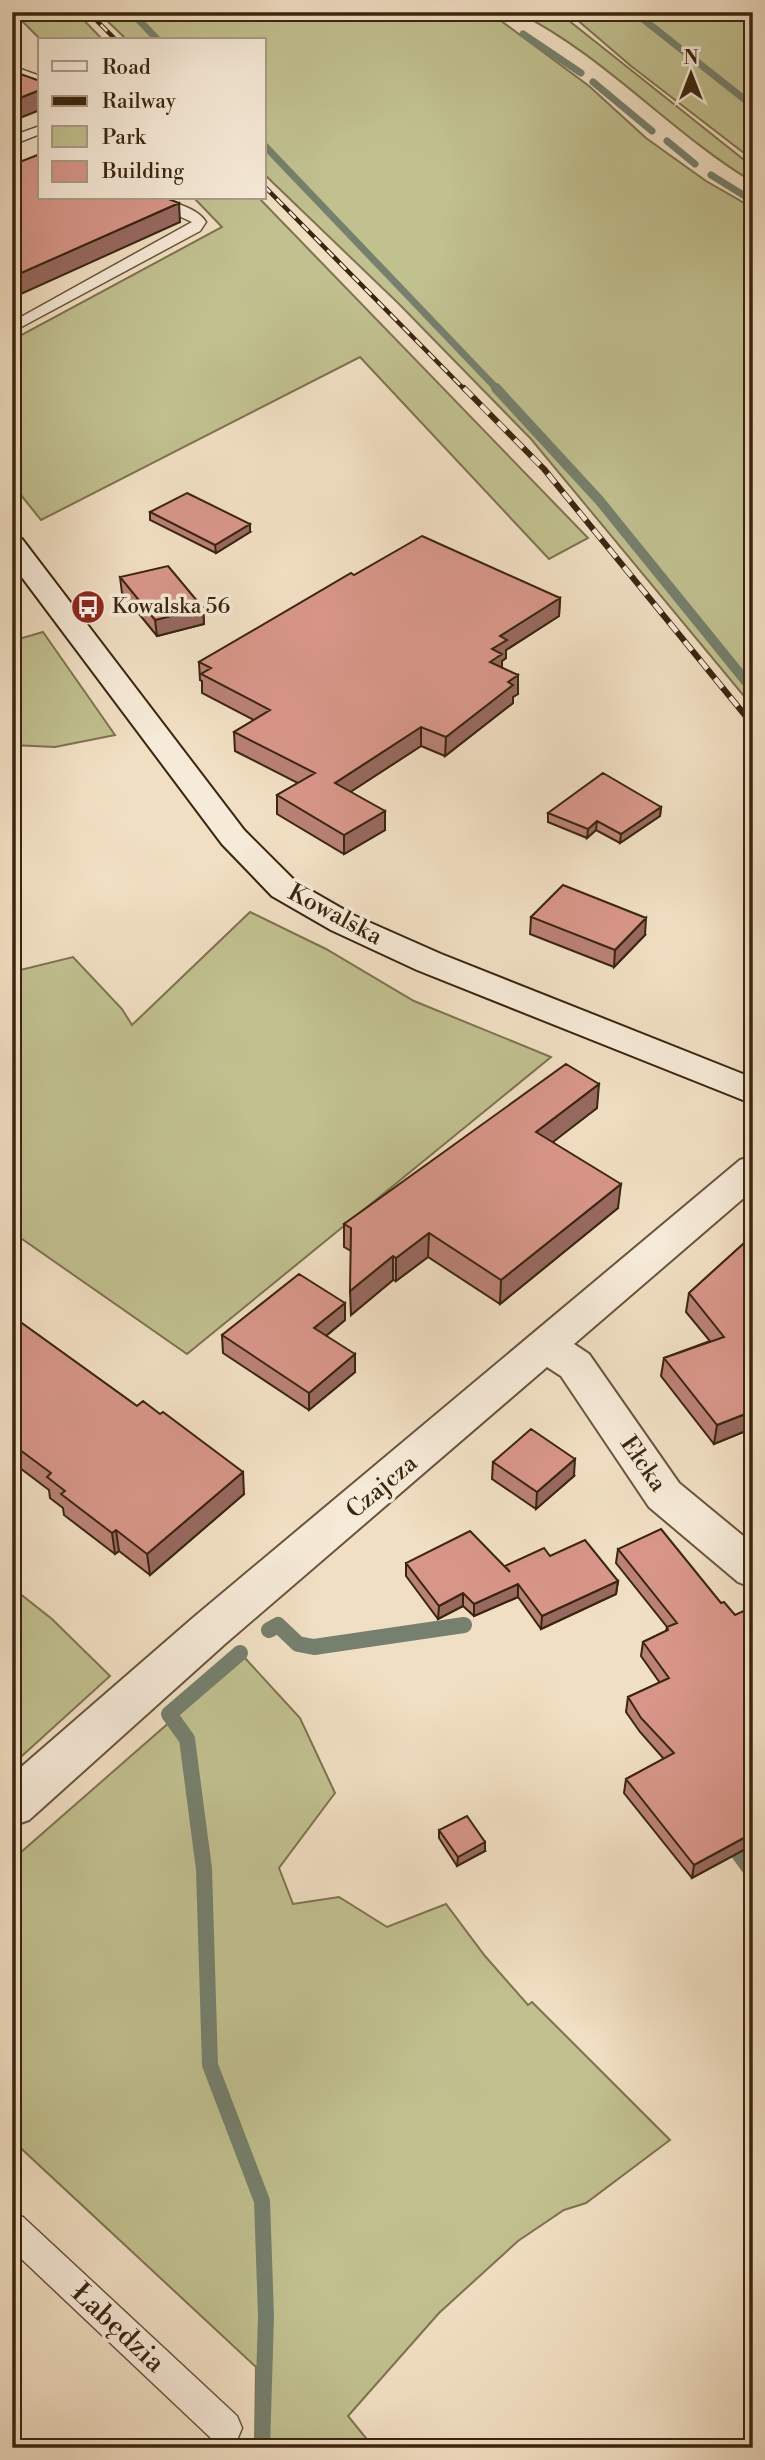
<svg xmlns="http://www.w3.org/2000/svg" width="765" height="2460" viewBox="0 0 765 2460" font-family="'Libre Bodoni',serif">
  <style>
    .green { fill: #c1c08f; stroke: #7e724f; stroke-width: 2 }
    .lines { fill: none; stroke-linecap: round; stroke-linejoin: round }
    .stream-far2 { stroke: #75806e; stroke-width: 7 }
    .stream-far1 { stroke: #75806e; stroke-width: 10 }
    .stream { stroke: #75806e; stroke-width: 16 }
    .lane-casing { stroke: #68543c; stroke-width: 3 }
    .street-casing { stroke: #68543c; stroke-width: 4 }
    .secondary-casing { stroke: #3a250f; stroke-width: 4 }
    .lane { fill: #f6ead8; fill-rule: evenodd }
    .street { fill: #f6ead8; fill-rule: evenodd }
    .secondary { fill: #f6ead8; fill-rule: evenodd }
    .rail-far1-casing { stroke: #3a250f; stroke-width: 4.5 }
    .rail-casing { stroke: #3a250f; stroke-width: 6 }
    .rail-far1 { stroke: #f6ead8; stroke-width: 2.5; stroke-dasharray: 9; stroke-linecap: butt }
    .rail { stroke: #f6ead8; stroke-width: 4.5; stroke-dasharray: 12; stroke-linecap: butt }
    .wall { fill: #ba8176; stroke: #3a250f; stroke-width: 2 }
    .shaded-wall { fill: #976960; stroke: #3a250f; stroke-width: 2 }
    .building { fill: #d89689; stroke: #3a250f; stroke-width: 2 }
    .labels { text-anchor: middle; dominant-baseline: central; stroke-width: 7; stroke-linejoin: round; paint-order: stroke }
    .far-poi-label { font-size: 21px; fill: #3a250f; stroke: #f6ead8; text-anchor: start }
    .street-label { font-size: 24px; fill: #3a250f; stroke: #f6ead8 }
    .near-street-label { font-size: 28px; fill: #3a250f; stroke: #f6ead8 }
  </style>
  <rect width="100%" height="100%" fill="#f1dfc3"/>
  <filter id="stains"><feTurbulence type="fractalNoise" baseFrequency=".00286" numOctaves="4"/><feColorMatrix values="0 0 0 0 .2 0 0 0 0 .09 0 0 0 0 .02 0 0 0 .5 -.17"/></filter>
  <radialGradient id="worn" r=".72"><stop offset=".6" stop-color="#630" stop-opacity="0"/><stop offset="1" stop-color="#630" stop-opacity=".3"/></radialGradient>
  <path class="green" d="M13,12H76L103,40H41Z
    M98,12H489L589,86L646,138L706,181L753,208V707L531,439L399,304L264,174V40H127Z
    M517,12H558L753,167V182C670,132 604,55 517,12Z
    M568,12H753V160L631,66Z
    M194,198H259L588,538L549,559L360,357L41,520L12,484V340L222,227Z
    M43,632L115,735L55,747L12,745V641Z
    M250,912L326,949L414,1001L551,1057L187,1354L12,1232V972L73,957L122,1009L132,1025Z
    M12,1592L19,1593L52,1619L110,1676L12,1765Z
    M244,1657L300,1718L335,1793L279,1868L293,1904L339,1897L387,1927L446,1904L485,1956L528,2005L532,2002L670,2140L586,2203L564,2210L518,2241L439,2313L348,2416L374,2448H255L256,2367L12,2140V1860Z"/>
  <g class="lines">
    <path class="stream-far2" d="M131,12L158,40
      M634,12L753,106
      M523,34L581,73
      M593,82L652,131
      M667,141L695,164
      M264,145L498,390
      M711,175L753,201"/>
    <path class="stream-far1" d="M496,388L599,500L753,690"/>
    <path class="stream" d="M269,1630L278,1625L298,1644L314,1647L464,1625
      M240,1653L169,1714L187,1739L204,1869L210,2065L262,2201L266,2316L262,2448
      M738,1852L753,1873"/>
    <g class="lane-casing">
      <path id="lane" d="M12,66L40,76V84L12,74Z
        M40,126V134L12,145V136Z
        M139,198C158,198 195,204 206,222L200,231L12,332V322L192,222Z
        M12,2212L23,2217L237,2416L242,2428L237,2440L225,2445L213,2440L12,2250Z"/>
    </g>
    <g class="street-casing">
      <path id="street" d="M753,1156V1190L574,1344L589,1354L679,1483L753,1544V1588L738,1582L649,1507L561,1376L547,1367L226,1643L29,1820L12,1826V1775L194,1617L740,1160Z"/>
    </g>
    <g class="secondary-casing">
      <path id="secondary" d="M12,537L22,539L244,830L296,882L355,916L441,954L753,1078V1104L417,970L331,930L272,896L222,844L12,564Z"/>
    </g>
    <use href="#lane" class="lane"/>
    <use href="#street" class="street"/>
    <use href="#secondary" class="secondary"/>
    <g class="rail-far1-casing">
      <path id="rail-far1" d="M88,12L116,40
        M264,186L465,390"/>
    </g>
    <g class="rail-casing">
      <path id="rail" d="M464,388L544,469L753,725"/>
    </g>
    <use href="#rail-far1" class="rail-far1"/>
    <use href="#rail" class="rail"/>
  </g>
  <path class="wall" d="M150,512L250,532L216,553L150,520Z
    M354,575L560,598L559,616L506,650V658L502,661V667L518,694L513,697V703L445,756L421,746L350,792L385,830L344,854L277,814V795L298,783L235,751L234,732L254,720L202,693V681L200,680L199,662Z
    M120,577L203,608L204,624L157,636L122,593Z
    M661,807L660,816L620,843L596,830L587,838L548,822V813Z
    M531,917L645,935L614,967L530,934Z
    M597,1108L552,1142L618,1208L500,1304L428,1257L396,1281L393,1280L351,1315V1251L344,1247V1224Z
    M753,1235V1428L714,1444L661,1376L664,1358L710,1341L686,1312L689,1293Z
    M345,1303V1320L326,1336L355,1372L309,1410L223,1353L222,1335Z
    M12,1316L137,1406L244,1494L150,1575L119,1551L115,1554L64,1515L63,1508L50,1498L49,1490L12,1462Z
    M493,1462L574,1476L536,1509L492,1479Z
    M618,1549L721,1603L735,1615L753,1613V1845L692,1878L624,1793L626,1779L664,1759L640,1732L626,1712L628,1697L660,1683L641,1656L643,1642L666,1631L667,1627L616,1563Z
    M550,1556L618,1581L616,1594L541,1629L518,1597L474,1616L463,1606L438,1619L406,1576V1563L505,1567Z
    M439,1830L485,1851L457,1866L439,1838Z"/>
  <path class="shaded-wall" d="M40,90V110L12,121V101Z
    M179,203L180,222L12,298V277Z
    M250,524V532L216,553L215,545Z
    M560,598L559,616L506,650V658L502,661V673L490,680L492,649L500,636Z
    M203,608L204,624L157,636L155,620Z
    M518,675V694L513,697V703L445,756L446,737L508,682Z
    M421,727V746L335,802V783Z
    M661,807L660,816L620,843L621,834Z
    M385,811V830L344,854V835Z
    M597,821L596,830L587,838L588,829Z
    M646,918L645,935L614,967L615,950Z
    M599,1084L597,1108L535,1156L536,1132Z
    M621,1184L618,1208L500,1304L501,1280Z
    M429,1233L428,1257L396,1281V1258Z
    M393,1256V1280L351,1315L350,1291Z
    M345,1303V1320L315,1345L314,1328Z
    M355,1354V1372L309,1410V1393Z
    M753,1411V1428L714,1444L717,1425Z
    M575,1459L574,1476L536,1509L537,1492Z
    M243,1472L244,1494L150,1575L147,1554Z
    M116,1530L119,1551L115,1554L112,1533Z
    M618,1581L616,1594L541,1629L542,1616Z
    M518,1584V1597L474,1616V1604Z
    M463,1593V1606L438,1619L439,1606Z
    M753,1833V1845L692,1878L694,1865Z
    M485,1842V1851L457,1866L458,1857Z"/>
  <path class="building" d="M12,71L40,81V90L12,101Z
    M40,154V198H166L179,203L12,277V165Z
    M187,493L250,524L215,545L150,512Z
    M422,536L560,598L500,636L507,640L492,649L502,654L490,662L518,675L508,682L513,685L446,737L421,727L335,783L385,811L344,835L277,795L315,773L234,732L270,710L201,674L211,668L199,662L351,573L354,575Z
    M168,566L203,608L155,620L120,577Z
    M603,773L661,807L621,834L597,821L588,829L548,813Z
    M563,885L646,918L615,950L531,917Z
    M566,1064L599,1084L536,1132L621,1184L501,1280L429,1233L396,1258L393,1256L350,1291L351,1228L344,1224Z
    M753,1235V1411L717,1425L664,1358L724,1337L689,1293Z
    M299,1274L345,1303L314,1328L355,1354L309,1393L222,1335Z
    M12,1316L137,1406L143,1401L160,1414L163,1412L243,1472L147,1554L116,1530L112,1533L61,1494L65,1491L47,1477L51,1473L12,1444Z
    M531,1429L575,1459L537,1492L493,1462Z
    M661,1529L721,1603L724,1602L735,1615L750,1608L753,1613V1833L694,1865L626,1779L674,1753L641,1718L628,1697L669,1678L643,1642L668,1630L667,1627L677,1623L618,1549Z
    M470,1531L510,1572L505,1566L544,1548L550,1556L585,1540L618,1581L542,1616L518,1584L474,1604L463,1593L439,1606L406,1563Z
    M467,1816L485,1842L458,1857L439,1830Z"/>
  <defs>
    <g id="bus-disc" transform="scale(1.75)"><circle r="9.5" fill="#8f2418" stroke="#f6ead8"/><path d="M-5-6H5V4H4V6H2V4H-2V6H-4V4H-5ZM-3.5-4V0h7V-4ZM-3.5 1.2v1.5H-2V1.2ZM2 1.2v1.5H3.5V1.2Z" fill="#fff"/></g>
  </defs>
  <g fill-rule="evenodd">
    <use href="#bus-disc" x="88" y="607"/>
  </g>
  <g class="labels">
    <g class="far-poi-label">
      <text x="112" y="607">Kowalska 56</text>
    </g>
    <g class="street-label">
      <text transform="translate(335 915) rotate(28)">Kowalska</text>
      <text transform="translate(643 1464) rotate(55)">Ełcka</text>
      <text transform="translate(382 1487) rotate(-40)">Czajcza</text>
    </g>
    <g class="near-street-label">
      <text transform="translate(118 2328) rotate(43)">Łabędzia</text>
    </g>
  </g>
  <rect width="765" height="2460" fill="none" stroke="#f1dfc3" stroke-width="42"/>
  <rect x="14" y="14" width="737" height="2432" fill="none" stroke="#3a250f" stroke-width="3.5"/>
  <rect x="21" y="21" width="723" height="2418" fill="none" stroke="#3a250f" stroke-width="2"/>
  <rect x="38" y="38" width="228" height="161" fill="#f6ead8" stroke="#ab9b88" stroke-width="2"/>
  <rect x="52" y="61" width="35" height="10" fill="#f6ead8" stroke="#ab9b88" stroke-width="2"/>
  <text x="102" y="74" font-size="21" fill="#3a250f">Road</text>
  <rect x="52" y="96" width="35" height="10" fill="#3a250f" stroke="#ab9b88" stroke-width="2"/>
  <text x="102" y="108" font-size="21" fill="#3a250f">Railway</text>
  <rect x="52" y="126" width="35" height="21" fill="#c1c08f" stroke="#ab9b88" stroke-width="2"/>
  <text x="102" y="144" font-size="21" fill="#3a250f">Park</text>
  <rect x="52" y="161" width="35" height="21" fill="#d89689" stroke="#ab9b88" stroke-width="2"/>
  <text x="102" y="178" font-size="21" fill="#3a250f">Building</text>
  <g transform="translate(691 74)" stroke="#f6ead8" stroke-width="5" paint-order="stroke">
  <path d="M0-5L12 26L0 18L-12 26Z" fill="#3a250f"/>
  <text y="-10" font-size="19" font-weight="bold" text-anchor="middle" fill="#3a250f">N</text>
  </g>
  <rect width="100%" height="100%" filter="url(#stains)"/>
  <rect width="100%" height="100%" fill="url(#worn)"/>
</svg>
